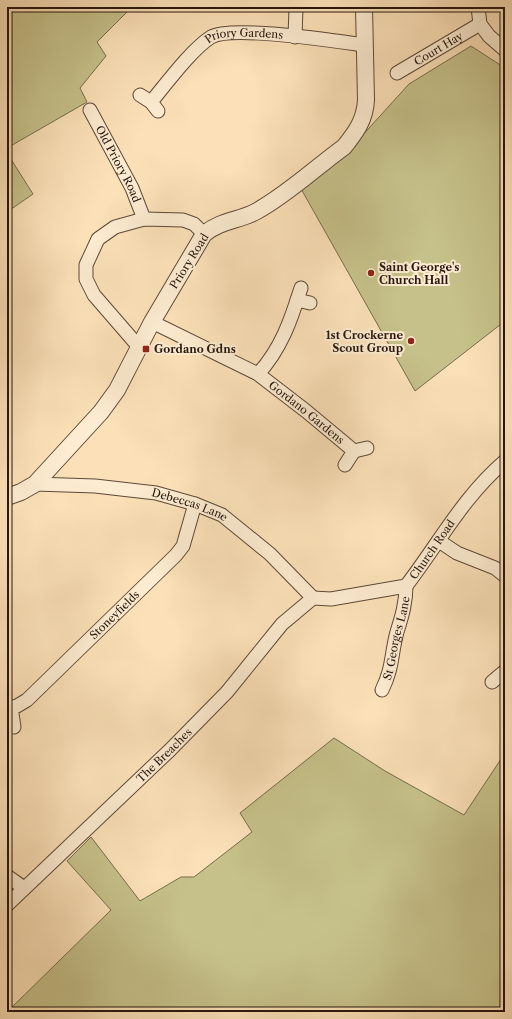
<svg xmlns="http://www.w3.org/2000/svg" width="512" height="1019" viewBox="0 0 512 1019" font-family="'Libre Caslon Text',serif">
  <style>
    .green { fill: #c6c18a; stroke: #766c4c }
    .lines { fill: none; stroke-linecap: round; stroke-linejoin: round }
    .minor-casing { stroke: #5c4938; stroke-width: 15 }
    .tertiary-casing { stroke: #5c4938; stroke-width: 18 }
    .minor { stroke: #fdecd1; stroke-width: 13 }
    .tertiary { stroke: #fdecd1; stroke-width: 16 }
    .poi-dot { fill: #8f2418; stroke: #fdecd1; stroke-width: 1.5 }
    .labels { text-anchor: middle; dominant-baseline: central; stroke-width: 4; stroke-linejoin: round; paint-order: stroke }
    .street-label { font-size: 11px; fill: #26160e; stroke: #fdecd1 }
    .poi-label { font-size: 11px; font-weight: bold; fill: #26160e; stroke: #fdecd1; text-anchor: start }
  </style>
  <rect width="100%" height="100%" fill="#fce1b8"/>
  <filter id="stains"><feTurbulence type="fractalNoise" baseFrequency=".005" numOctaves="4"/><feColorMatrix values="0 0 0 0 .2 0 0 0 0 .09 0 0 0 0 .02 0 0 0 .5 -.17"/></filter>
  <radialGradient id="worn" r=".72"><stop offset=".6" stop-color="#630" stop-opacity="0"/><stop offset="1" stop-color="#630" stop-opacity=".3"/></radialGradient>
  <path class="green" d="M7,7H132L97,42L106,56L80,88L87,102L7,148Z
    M471,46L505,68V321L415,391L300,187L360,138L409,84Z
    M7,153L33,194L7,212Z
    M334,738L385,771L464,815L505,753V1012H7L111,910L67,861L91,837L140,901L181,877H194L252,832L240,813Z"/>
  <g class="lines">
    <g class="minor-casing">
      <g id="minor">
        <path d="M478,7L480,24L489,36L505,50"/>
        <path d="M295,37L296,7"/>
        <path id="s1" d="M397,73L480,24"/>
        <path d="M140,95L151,102L158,111"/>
        <path id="s2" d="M151,102C166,84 192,49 211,37C232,25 335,41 364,45"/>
        <path id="s3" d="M90,110L132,188L144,219"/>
        <path d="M297,300L310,303"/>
        <path id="s4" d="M152,322L258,374L306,411L354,451L345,465"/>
        <path d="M139,347L94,295L86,279V265L98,239L115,227L144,219L183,220L194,224L204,234"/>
        <path d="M258,374C281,349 291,320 301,288"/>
        <path d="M354,451L367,448"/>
        <path id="s5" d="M35,484L95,486L156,493L195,504L222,515L270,554L313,598"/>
        <path d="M439,541L457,553L495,568L505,576"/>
        <path id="s6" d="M313,598L331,599L406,586C439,543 463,497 505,461"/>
        <path d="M492,682L505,671"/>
        <path id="s7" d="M382,690C393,668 391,654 397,632C402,616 406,603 406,586"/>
        <path d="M11,707L14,727"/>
        <path id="s8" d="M7,708L17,706L27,700L176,555L183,546L195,504"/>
        <path d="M7,876L24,888"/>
        <path id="s9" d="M7,905L170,750L227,692L282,624L313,598"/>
      </g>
    </g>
    <g class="tertiary-casing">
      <path id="tertiary" d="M7,497L21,492L35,484L101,412L117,390L152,322L204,234C221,220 239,221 257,211C288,194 315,168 344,147C356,132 365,120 366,100L364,7"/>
    </g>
    <use href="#minor" class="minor"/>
    <use href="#tertiary" class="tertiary"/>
  </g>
  <g class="poi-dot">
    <circle cx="371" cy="273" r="4"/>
    <circle cx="411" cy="341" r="4"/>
    <rect x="142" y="345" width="8" height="8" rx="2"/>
  </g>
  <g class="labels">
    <g class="street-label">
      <text stroke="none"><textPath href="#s2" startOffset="122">Priory Gardens</textPath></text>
      <text stroke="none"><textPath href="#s1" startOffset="48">Court Hay</textPath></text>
      <text stroke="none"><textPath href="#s3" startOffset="61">Old Priory Road</textPath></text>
      <text transform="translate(189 261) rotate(-58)">Priory Road</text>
      <text stroke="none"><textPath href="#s4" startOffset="180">Gordano Gardens</textPath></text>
      <text stroke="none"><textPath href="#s5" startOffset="157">Debeccas Lane</textPath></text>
      <text stroke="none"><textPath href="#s6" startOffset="139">Church Road</textPath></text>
      <text stroke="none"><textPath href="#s8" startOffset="144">Stoneyfields</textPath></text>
      <text stroke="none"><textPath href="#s7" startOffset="54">St Georges Lane</textPath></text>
      <text stroke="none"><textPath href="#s9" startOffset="217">The Breaches</textPath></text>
    </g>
    <g class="poi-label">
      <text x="379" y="267">Saint George's<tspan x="379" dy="13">Church Hall</tspan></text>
      <text x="403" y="335" text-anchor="end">1st Crockerne<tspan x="403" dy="13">Scout Group</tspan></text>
      <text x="154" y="349">Gordano Gdns</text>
    </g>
  </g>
  <rect width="512" height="1019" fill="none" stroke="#fce1b8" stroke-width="24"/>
  <rect x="8" y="8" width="496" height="1003" fill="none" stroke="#26160e" stroke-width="2"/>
  <rect x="12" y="12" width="488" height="995" fill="none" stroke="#26160e"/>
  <rect width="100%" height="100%" filter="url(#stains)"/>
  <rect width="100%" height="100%" fill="url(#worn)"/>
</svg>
